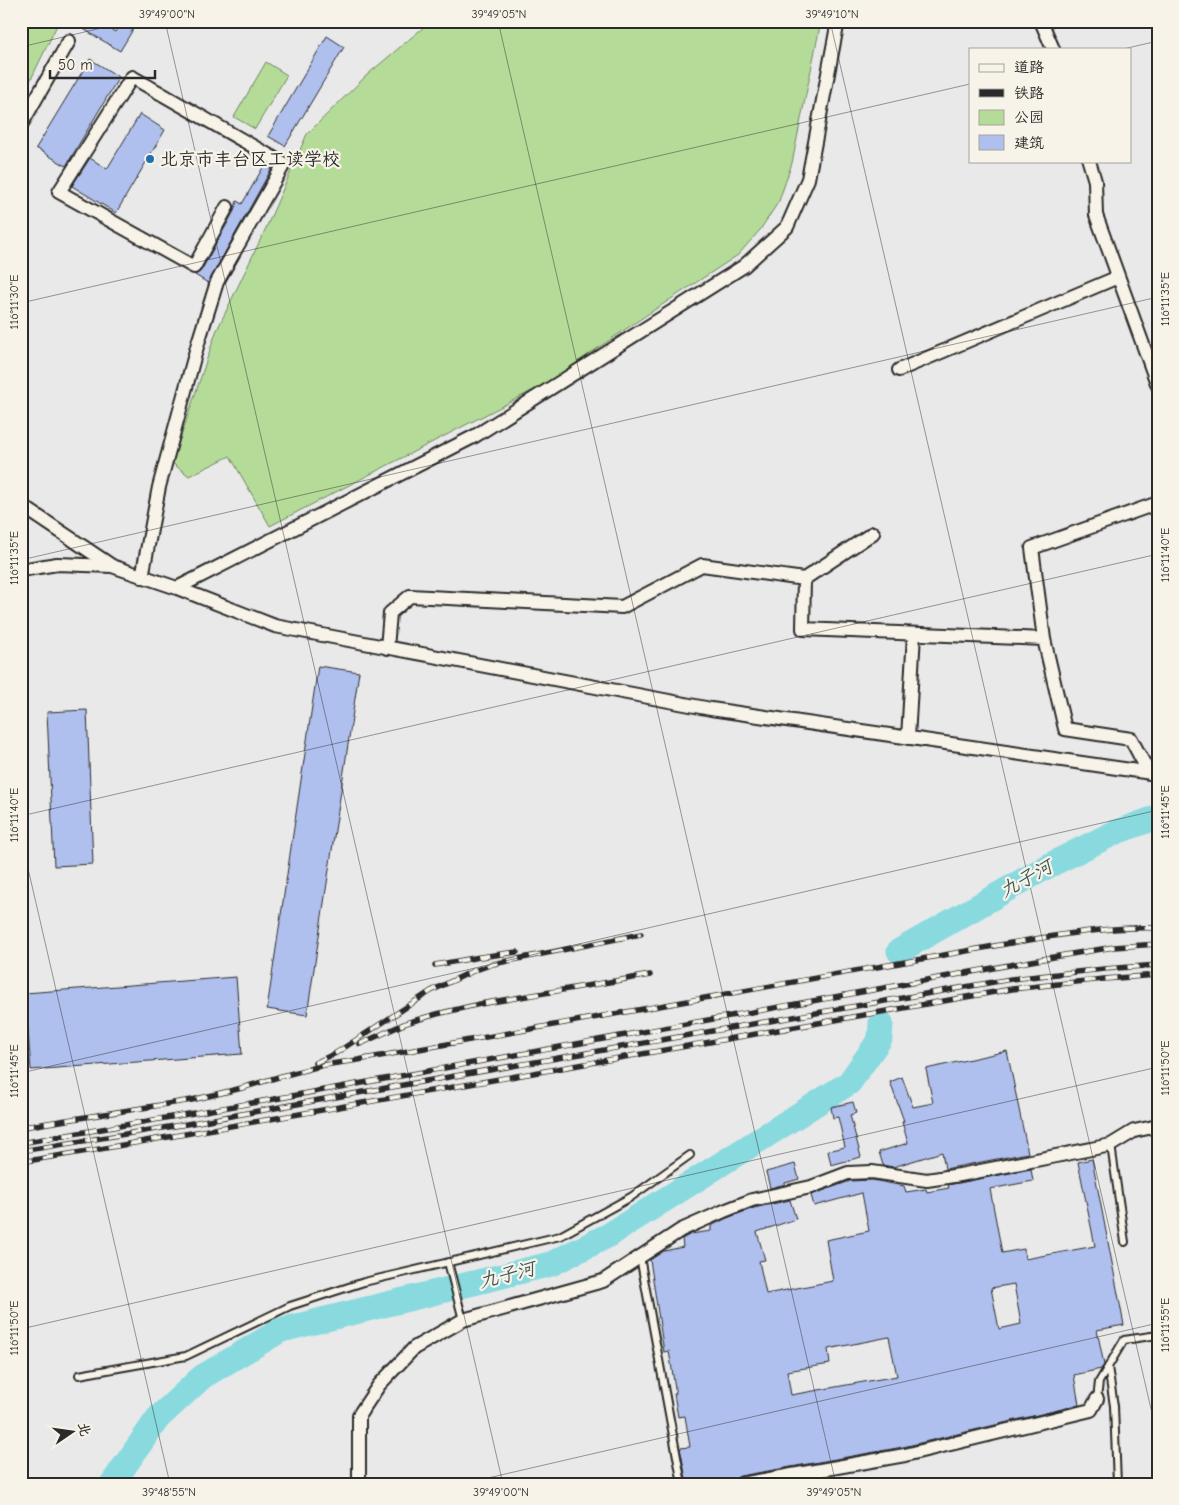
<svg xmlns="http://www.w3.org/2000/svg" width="1179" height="1505" viewBox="0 0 1179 1505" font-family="'Comic Neue','LXGW WenKai TC',sans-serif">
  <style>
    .green { fill: #b4dc98; stroke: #708462 }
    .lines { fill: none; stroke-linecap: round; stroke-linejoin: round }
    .river { stroke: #88dadf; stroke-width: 25 }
    .building { fill: #afc0ef; stroke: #2b2b2b; fill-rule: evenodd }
    .service-casing { stroke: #2b2b2b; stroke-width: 10 }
    .minor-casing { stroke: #2b2b2b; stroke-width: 16 }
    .service { stroke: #f7f3e8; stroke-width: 6 }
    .minor { stroke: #f7f3e8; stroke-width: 12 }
    .rail-casing { stroke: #2b2b2b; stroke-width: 5.5 }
    .rail { stroke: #f7f3e8; stroke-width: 4; stroke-dasharray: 11; stroke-linecap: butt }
    .ticks { fill: none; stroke: #2b2b2b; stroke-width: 1; stroke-opacity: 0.45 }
    .poi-dot { fill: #1f6fb2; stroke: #f7f3e8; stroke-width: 2 }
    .labels { text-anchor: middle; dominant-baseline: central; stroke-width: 4.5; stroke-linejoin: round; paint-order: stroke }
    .poi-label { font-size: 18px; fill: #2b2b2b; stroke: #f7f3e8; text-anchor: start }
    .water-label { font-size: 19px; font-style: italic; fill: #425758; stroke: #f7f3e8 }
    .neatline { fill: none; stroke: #2b2b2b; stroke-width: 2 }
    .ticks-label { font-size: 12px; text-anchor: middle; fill: #2b2b2b }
  </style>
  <rect width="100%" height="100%" fill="#e9e9e9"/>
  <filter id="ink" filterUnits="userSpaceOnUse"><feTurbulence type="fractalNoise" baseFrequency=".02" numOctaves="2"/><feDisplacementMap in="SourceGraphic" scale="10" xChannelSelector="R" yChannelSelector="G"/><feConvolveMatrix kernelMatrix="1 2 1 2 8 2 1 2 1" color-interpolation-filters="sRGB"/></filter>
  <g filter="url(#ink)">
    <path class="green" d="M21,21H59L21,100Z
      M431,21H821L792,163L779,201L760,230L738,255L648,314L545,384L270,526L230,456L189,476L172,463L216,332L266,228L307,134L367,75Z
      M266,62L287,75L255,129L234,117Z"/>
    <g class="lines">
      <path class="river" d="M899,951L1050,865L1116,832L1158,817
        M112,1484L158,1418L202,1377L281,1330L551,1264L609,1235L849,1083L880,1039L881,1023"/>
    </g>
    <path class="building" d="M70,21H96L115,32L122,21H138L120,51Z
      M327,36L344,47L285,146L268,136Z
      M90,59L119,77L66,166L36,148Z
      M140,114L165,130L116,213L72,186L90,158L107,169Z
      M265,164L272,168L208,283L195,275L201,271L234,211L237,201L242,204Z
      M318,666L359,672L307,1015L267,1009Z
      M87,710L93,864L54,866L47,712Z
      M236,977L242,1054L31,1070L25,993Z
      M1007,1051L1028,1153L945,1169L942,1152L893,1167L883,1165L879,1152L908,1143L902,1122L904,1121L890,1082L902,1077L913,1107L933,1103L926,1069Z
      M853,1102L856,1113L850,1115L861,1157L831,1165L828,1151L845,1147L838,1117L833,1118L831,1107Z
      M1092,1159L1124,1325L1097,1330L1104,1365L1101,1369L1074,1375L1079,1405L903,1447L740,1476L735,1479L708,1484H687L680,1448L690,1447L685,1416L678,1417L674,1394H676L669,1351L664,1352L650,1260L664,1251L683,1247L682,1239L691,1234L711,1231V1226L727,1218L754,1208L790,1200L796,1219L757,1232L765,1260L759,1261L766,1294L833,1281L826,1240L869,1231L862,1193L814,1206L811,1195L850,1181L872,1180L904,1186L906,1192L926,1189L927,1192L949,1188L948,1185L1031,1169L1033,1181L990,1189L1002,1253L1024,1249L1025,1259L1095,1246L1078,1162ZM1014,1284L1021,1324L999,1329L991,1288ZM889,1337L897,1376L791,1395L787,1371L830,1364L828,1349Z
      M795,1164L799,1179L785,1183V1184L770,1188L766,1172Z"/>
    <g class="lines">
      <g class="service-casing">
        <path id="service" d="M1111,1145L1125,1242
          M640,1257L682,1484
          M448,1262L463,1320
          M1108,1367L1114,1406L1117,1484
          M79,1375L186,1356L290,1306L364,1282L560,1236L631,1197L690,1155
          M1097,1399L1099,1382L1124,1340L1158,1335"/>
      </g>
      <g class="minor-casing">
        <path id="minor" d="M1041,21L1053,49
          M21,125L69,41
          M1089,161L1095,181L1096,215L1158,386
          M899,370L1118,277
          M21,505L112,566
          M873,533L804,579L803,629L1044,639
          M21,570L57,564L112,566L177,588L275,626L711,709L1158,774
          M142,577L159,487L198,343L217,282L284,164L132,77L59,192L194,267L227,207
          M177,588L475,436L744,266L787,227L808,179L838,21
          M387,648L390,613L410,596L622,607L702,565L804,579
          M908,738L914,634
          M1149,773L1131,739L1065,729L1044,639L1032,548L1158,503
          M359,1484V1415L379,1385L414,1348L463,1320L603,1281L681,1230L724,1211L752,1200L811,1187L848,1173L872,1172L927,1180L960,1175L1111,1145L1134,1131L1158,1126
          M741,1484L905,1455L1091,1410L1097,1399"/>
      </g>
      <use href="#service" class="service"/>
      <use href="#minor" class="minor"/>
      <g class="rail-casing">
        <path id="rail" d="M435,965L480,957L517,952
          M360,1044L406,1023L437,1014L480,1004L650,975
          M315,1063L336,1053L431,991L473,971L493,964L641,934
          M278,1077L324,1065L358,1060L1011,943C1059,935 1109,926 1158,928
          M23,1127L192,1100L242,1088L285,1075
          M21,1143L269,1100L1059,956L1114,947L1158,944
          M21,1151L181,1125L369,1091L1011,979L1104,969L1158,965
          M21,1162L100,1149L1012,989L1104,979L1158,975"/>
      </g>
      <use href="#rail" class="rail"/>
    </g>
  </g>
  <path class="ticks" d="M165,21L503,1484M498,21L836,1484M830,21L1158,1439M21,47L131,21M1123,49L1158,41M21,303L970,84M21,560L1158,297M21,816L1158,554M21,838L170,1484M21,1073L1158,810M21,1329L1158,1067M462,1484L1158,1323"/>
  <circle class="poi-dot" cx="150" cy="159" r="5"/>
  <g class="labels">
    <g class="poi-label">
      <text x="160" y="159">北京市丰台区工读学校</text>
    </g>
    <g class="water-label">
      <text transform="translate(1026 879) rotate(-29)">九子河</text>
      <text transform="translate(507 1275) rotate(-14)">九子河</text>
    </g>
  </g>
  <rect width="1179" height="1505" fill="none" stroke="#f7f3e8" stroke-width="55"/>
  <rect x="969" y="48" width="162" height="115" fill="#f7f3e8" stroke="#a5a39c"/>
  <rect x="979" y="64" width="25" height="8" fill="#f7f3e8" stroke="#a5a39c"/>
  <text x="1014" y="72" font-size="15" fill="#2b2b2b">道路</text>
  <rect x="979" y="89" width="25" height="8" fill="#2b2b2b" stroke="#a5a39c"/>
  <text x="1014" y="98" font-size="15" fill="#2b2b2b">铁路</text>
  <rect x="979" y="110" width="25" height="15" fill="#b4dc98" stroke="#a5a39c"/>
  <text x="1014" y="122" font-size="15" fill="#2b2b2b">公园</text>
  <rect x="979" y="135" width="25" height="15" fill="#afc0ef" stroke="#a5a39c"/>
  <text x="1014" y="148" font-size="15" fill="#2b2b2b">建筑</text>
  <g transform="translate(72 1432) rotate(77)" stroke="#f7f3e8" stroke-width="4" paint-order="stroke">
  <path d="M0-4L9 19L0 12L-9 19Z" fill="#2b2b2b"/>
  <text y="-8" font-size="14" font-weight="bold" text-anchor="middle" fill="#2b2b2b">北</text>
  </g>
  <path d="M50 70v8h105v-8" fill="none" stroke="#2b2b2b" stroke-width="2.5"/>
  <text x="58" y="70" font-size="15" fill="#2b2b2b" stroke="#f7f3e8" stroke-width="4" paint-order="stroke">50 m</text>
  <rect x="28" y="28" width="1124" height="1450" class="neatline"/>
  <g class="ticks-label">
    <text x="167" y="18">39°49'00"N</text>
    <text x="499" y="18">39°49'05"N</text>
    <text x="832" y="18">39°49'10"N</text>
    <text transform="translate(1165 299) rotate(-90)" y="4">116°11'35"E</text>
    <text transform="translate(14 302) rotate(-90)" y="4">116°11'30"E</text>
    <text transform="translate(1165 555) rotate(-90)" y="4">116°11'40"E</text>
    <text transform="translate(14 558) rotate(-90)" y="4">116°11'35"E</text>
    <text transform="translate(1165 812) rotate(-90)" y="4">116°11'45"E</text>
    <text transform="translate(14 815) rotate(-90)" y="4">116°11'40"E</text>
    <text transform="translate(1165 1068) rotate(-90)" y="4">116°11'50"E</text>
    <text transform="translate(14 1071) rotate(-90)" y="4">116°11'45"E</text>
    <text transform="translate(1165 1325) rotate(-90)" y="4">116°11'55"E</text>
    <text transform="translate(14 1328) rotate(-90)" y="4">116°11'50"E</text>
    <text x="169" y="1496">39°48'55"N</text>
    <text x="501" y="1496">39°49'00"N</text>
    <text x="834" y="1496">39°49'05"N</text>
  </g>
</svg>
